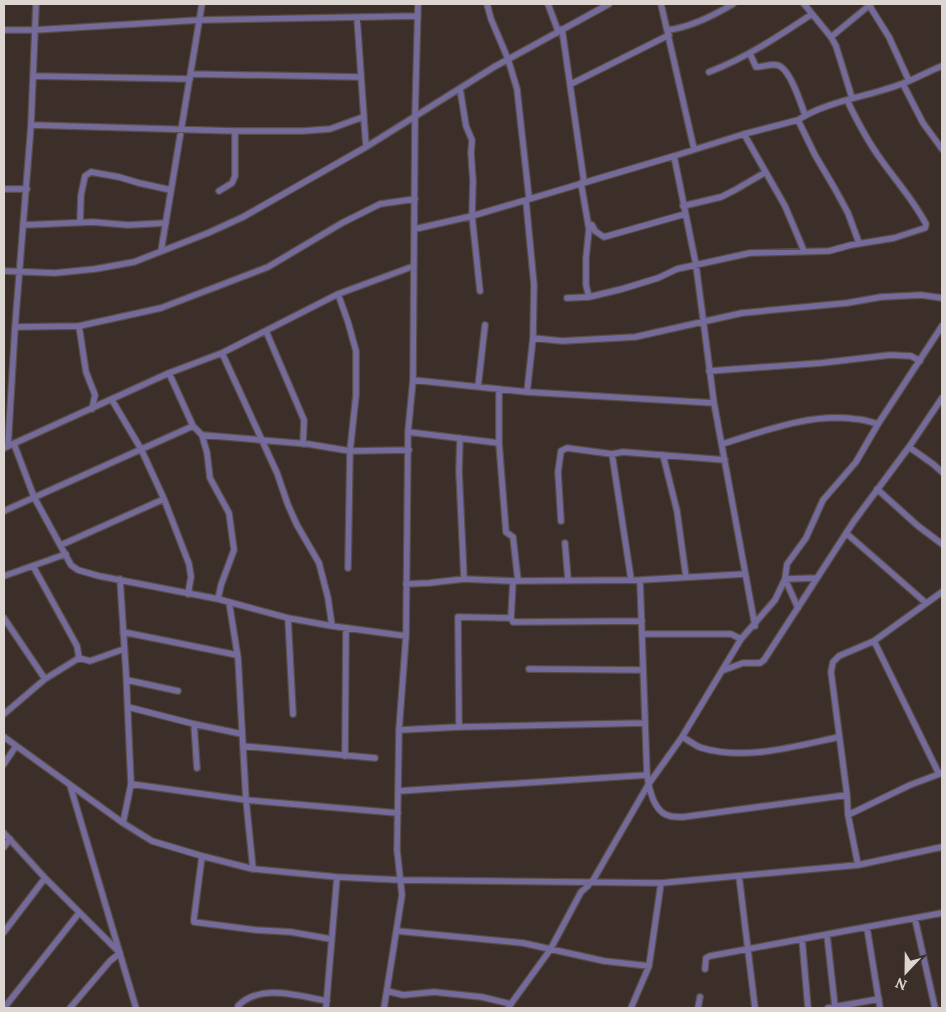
<svg xmlns="http://www.w3.org/2000/svg" width="946" height="1012" viewBox="0 0 946 1012" font-family="Lora,serif">
  <style>
    .lines { fill: none; stroke-linecap: round; stroke-linejoin: round }
    .minor-casing { stroke: #594d47; stroke-width: 8 }
    .minor { stroke: #746b9b; stroke-width: 5.5 }
  </style>
  <rect width="100%" height="100%" fill="#3c2f29"/>
  <g class="lines">
    <g class="minor-casing">
      <path id="minor" d="M487,4L491,19L508,59L517,89L529,198
        M548,4L558,31
        M661,4L694,149
        M804,4L831,37L836,46L852,98
        M869,5L889,37L909,81
        M357,18L366,147
        M562,29L584,182
        M4,30H35L200,20L418,16
        M668,30C691,27 713,16 733,4
        M831,37L871,4
        M750,54L756,67C763,67 769,64 776,65C789,65 801,104 805,115
        M709,72C746,58 779,36 812,14
        M191,74L360,77
        M33,76L190,79
        M571,84L669,35
        M903,84L923,123L942,149
        M460,89L466,126L472,140L471,153L473,181L472,216L480,291
        M798,120L815,155L835,189L848,213L859,243
        M31,125L235,131H303L330,129L363,117
        M744,134L785,206L804,251
        M581,183L589,229L586,258V285L589,297
        M4,189H27
        M219,191L232,183L235,176V131
        M526,201L534,285L533,338L527,392
        M683,206L721,197L735,190L764,173
        M80,223L81,195L85,176L91,172L119,177L139,183L171,190
        M588,224L592,225L595,231L604,237L685,214
        M24,225L93,222L128,225L166,223
        M415,229L472,216L674,156
        M161,251L202,4
        M4,271L55,273L95,269L134,262L208,233L243,217L366,147L494,67L609,4
        M338,294L348,322L356,351V395L350,451L348,568
        M567,298L589,297L622,289L658,278L677,269L750,253L829,251L851,245L894,238L925,228L926,224C914,201 897,182 882,161C868,142 857,121 847,100
        M79,326L86,372L95,395L92,409
        M15,327L79,326L161,308L268,267L342,223L380,204L415,199
        M266,331L304,420L303,444
        M533,338L562,341L635,337L742,313L847,303L881,297L921,295L942,298
        M222,353L277,473L288,505L297,525L319,563L328,598L332,626
        M709,371L821,363L890,355L911,356L920,361
        M169,373L193,426L202,435L207,453L210,478L229,513L234,550L221,585L218,599
        M413,380L527,392L714,403
        M478,387L485,325
        M499,389V443L506,532L513,537L518,581
        M112,400L141,449L164,499L189,564L191,577L188,594
        M408,432L499,443
        M202,435L308,444L350,451L409,450
        M460,438L459,471L464,579
        M14,444L34,497L71,565L78,570L99,576L218,599L288,618L332,626L406,636
        M722,444C764,431 810,413 855,419C863,419 870,422 878,424
        M8,446L15,327L31,125L36,4
        M909,447L933,464L942,472
        M4,448L169,373L222,353L338,294L414,266
        M663,455L677,511L686,577
        M877,489L918,526L942,544
        M4,511L193,426
        M561,521L558,472L561,451L567,448L612,454
        M846,533L926,603
        M565,543L568,580
        M61,545L164,499
        M33,566L77,646L79,658
        M4,576L66,554
        M120,579L126,672L131,784L123,823
        M631,579L612,454L623,452L725,460
        M640,580L647,775C649,789 654,813 670,816C674,817 679,817 683,817L847,795
        M513,581L511,618L513,622L642,621
        M406,584L429,583L464,579L513,581L640,580L745,574
        M229,602L238,658L246,800L253,869
        M798,608L785,579L817,578
        M4,618L45,679
        M288,618L293,714
        M755,626L714,403L696,265L674,156L744,134L798,120C826,101 872,96 904,83C917,78 929,71 942,66
        M123,632L237,655
        M642,634H731L741,639
        M874,641L939,774
        M79,658L90,661L124,649
        M529,669L643,670
        M724,670L743,663H760L764,660L854,521L909,447L942,398
        M127,680L178,691
        M128,707L194,724L242,734
        M4,714L45,679L79,658
        M194,724L197,768
        M459,727L458,617L511,618
        M399,730L459,727L644,723
        M4,737L123,823L152,841L202,856L253,869L337,877L400,880L661,883L858,865L942,847
        M682,737C689,740 695,746 702,748C746,761 796,746 839,737
        M243,746L375,758
        M345,756L346,628
        M4,764L16,746
        M131,784L246,800L398,813
        M70,785L136,1008
        M399,791L647,775
        M848,815L910,785L942,773
        M4,833L45,878L120,953L110,961L70,1008
        M4,847L10,839
        M202,856L194,918V922L256,930L291,932L331,939
        M858,865L848,815L847,795L831,672L833,662L839,656L874,641L942,592
        M739,876L755,1008
        M915,919L935,1008
        M867,928L880,1008
        M397,931L523,943L604,961L649,966L661,883
        M4,932L45,878
        M827,935L835,1007
        M802,939L808,1008
        M705,969L706,958L710,956L942,913
        M387,991L403,995L434,992L482,997L511,1004
        M4,1008L79,913
        M239,1008L238,1006C260,983 299,996 327,1001
        M326,1008L337,877
        M384,1008L402,895L397,850L399,730L406,636L408,432L413,380L415,117L418,4
        M508,1008L550,950L581,892L592,882L648,785L682,737L741,639L775,600L785,579L787,564L806,538L823,500L856,462L878,424L942,326
        M631,1008L649,966
        M698,1008L700,997
        M828,1008L879,999"/>
    </g>
    <use href="#minor" class="minor"/>
  </g>
  <rect width="946" height="1012" fill="none" stroke="#ddd5d1" stroke-width="10"/>
  <g transform="translate(906 972) rotate(202)" stroke="#3c2f29" stroke-width="4" paint-order="stroke">
  <path d="M0-4L9 19L0 12L-9 19Z" fill="#ddd5d1"/>
  <text y="-8" font-size="14" font-weight="bold" text-anchor="middle" fill="#ddd5d1">N</text>
  </g>
</svg>
